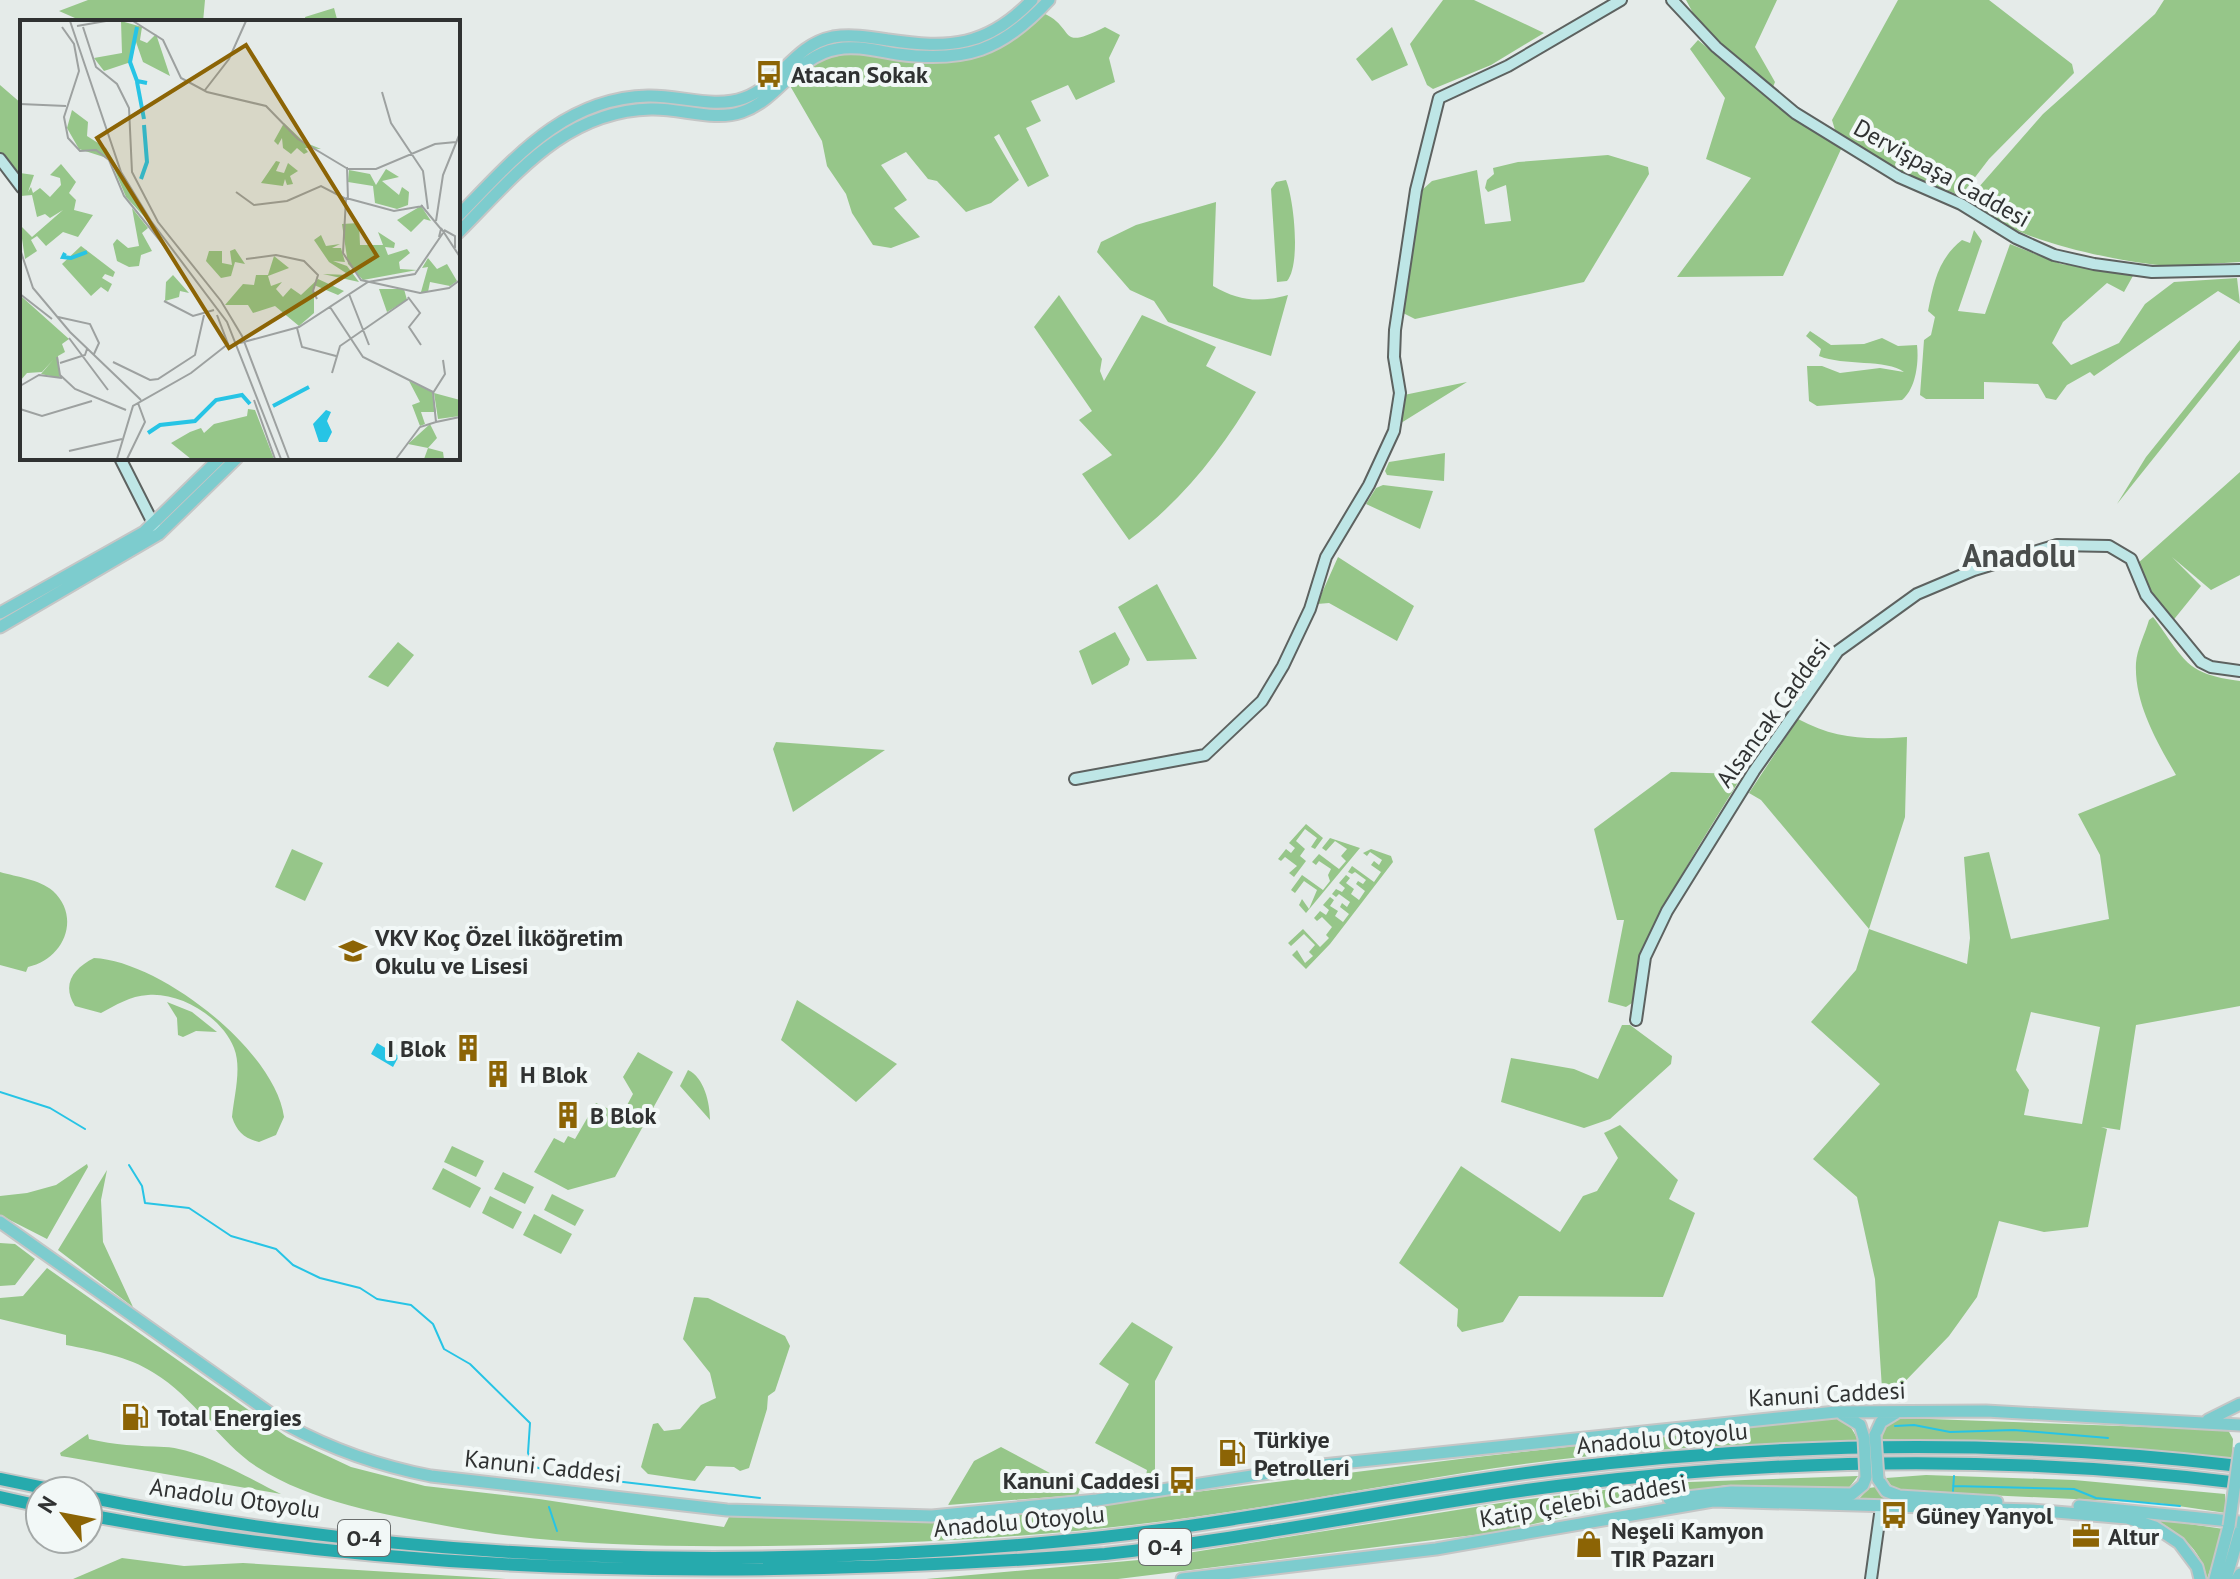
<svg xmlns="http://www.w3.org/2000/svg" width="2240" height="1579" viewBox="0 0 2240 1579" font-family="'PT Sans',sans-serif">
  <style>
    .green { fill: #96c689; fill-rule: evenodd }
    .water { fill: #27c4e5 }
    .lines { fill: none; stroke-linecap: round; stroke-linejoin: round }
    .stream { stroke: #27c4e5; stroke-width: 2 }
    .secondary-casing { stroke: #5d6260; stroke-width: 14 }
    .primary-casing { stroke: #c5c6c6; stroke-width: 15 }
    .highway-casing { stroke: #c5c6c6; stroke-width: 16 }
    .secondary { stroke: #bee6e6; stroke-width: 10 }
    .primary { stroke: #7dccce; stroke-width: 11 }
    .highway { stroke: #26aaad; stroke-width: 12 }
    .primary-bridge-casing { stroke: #c5c6c6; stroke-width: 15; stroke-linecap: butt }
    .primary-bridge { stroke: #7dccce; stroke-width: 11 }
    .labels { text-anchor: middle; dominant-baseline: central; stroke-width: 8; stroke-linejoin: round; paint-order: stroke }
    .shield { fill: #f2f8f7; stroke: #6a6d6d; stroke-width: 2 }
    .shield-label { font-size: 22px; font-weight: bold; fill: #303232 }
    .poi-label { font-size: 24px; font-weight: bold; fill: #303232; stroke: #f2f8f7; text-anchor: start }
    .street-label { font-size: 24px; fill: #303232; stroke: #f2f8f7 }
    .district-label { font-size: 32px; font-weight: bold; fill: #494d4c; stroke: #f2f8f7 }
    .inset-river { fill: none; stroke: #27c4e5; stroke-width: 4 }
    .inset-road { fill: none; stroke: #9da1a0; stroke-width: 2 }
    .view { fill: #8c6405; fill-opacity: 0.15; stroke: #8c6405; stroke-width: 4 }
    .inset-edge { fill: none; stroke: #303232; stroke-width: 4 }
  </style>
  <rect width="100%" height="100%" fill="#e5ebe9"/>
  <path class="green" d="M88,0H205L203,22H84L59,11Z
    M1037,0H1042C993,49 957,57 889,48C872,46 852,41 835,44C796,51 782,92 747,105C715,116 683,103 651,104C564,104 513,170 458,226V221C516,162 558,109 646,101C671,98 699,110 724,106C751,101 800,48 827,43C867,35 906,56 947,49C966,46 1017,11 1037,0Z
    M1443,0H1474L1544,33L1491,65L1433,89L1427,85L1410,44Z
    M1686,0H1777L1755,47L1775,82L1773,87L1701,28Z
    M1898,0H1989L2072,64L2074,73L1989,159L1963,193L1956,194L1901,172L1835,130L1832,120Z
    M2164,0H2240V262C2214,263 2185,267 2159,265C2116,261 1990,237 1971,196L2043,114L2155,14Z
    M334,8L337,19L306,22L305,17Z
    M1043,13C1077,28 1056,52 1105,27L1120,35L1109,58L1115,82L1076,100L1068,85L1031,101L1041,121L1026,128L1049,176L1028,187L999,134L994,137L1019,180L991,203L966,212L937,181L928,179L906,152L881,165L907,200L894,208L920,237L891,248L873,245L852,213L846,194L827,166L822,141L789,84C798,76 807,64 817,59C840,47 867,55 890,59C954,70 996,58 1043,13Z
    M1392,27L1408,65L1372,81L1356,59Z
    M1698,40L1792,118L1842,147L1783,276L1677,277L1751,178L1706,159L1725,98L1690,49Z
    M0,85L22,104V180L0,153Z
    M1608,155L1648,167L1649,174L1584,282L1415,319L1403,313L1422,190L1432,181L1477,170L1485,224L1511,221L1506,185L1488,192L1485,188L1487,180L1494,174L1493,168L1518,162Z
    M1286,180C1294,199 1301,265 1287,281L1277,282L1271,189L1276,182Z
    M1216,202L1213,286C1239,301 1259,303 1288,295L1271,356L1168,322L1154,301L1130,290L1097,252L1101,242L1136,225Z
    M1974,230L1982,241L1958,311L1985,314L2010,244L2061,264L2134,274L2124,292L2107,283L2063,322L2052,343L2071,365L2119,343L2145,304L2174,282L2237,278L2240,304L2218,291L2094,376L2090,372L2067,385L2056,400L2046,398L2038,384L1984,382V399H1926L1920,395L1924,340L1931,335L1935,317L1928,311C1934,282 1938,259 1962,240L1970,243Z
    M1059,295L1102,359L1100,371L1104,381L1142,315L1216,347L1206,366L1256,392C1222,450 1182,501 1129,540L1082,474L1112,455L1079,420L1092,411L1034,327Z
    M1810,331L1831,345L1864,344L1882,338L1898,346L1917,345C1919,362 1916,389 1902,400L1817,406L1809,401L1807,366H1822L1840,373L1880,368L1904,372C1887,359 1843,366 1819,356L1821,349L1806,336Z
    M2240,340V350L2117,504L2146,457Z
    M1467,382L1401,423L1404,395Z
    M1445,453L1444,481L1387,475L1385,471L1389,462Z
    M2240,472V575L2211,590L2172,557L2201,586L2171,623L2149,593L2137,564Z
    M1383,485L1433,491L1420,529L1366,504L1376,488Z
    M1338,557L1414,606L1397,641L1329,603L1317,604Z
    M1157,584L1197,659L1147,661L1118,607Z
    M2153,617C2185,659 2184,674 2240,681V1006L2136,1025L2120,1130L2101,1127L2107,1129L2088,1227L2044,1232L1999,1221L1977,1297L1949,1336L1888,1399L1882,1389L1875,1279L1857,1197L1813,1159L1880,1084L1811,1022L1856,970L1869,929L1761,800L1749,793L1798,719C1835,739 1866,740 1907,737L1905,817L1869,929L1967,964L1970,938L1964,857L1989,852L2011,939L2109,919L2100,855L2078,814L2176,775C2157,742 2134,703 2136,663C2137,649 2145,634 2149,620ZM2031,1012L2100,1027L2082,1124L2024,1115L2029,1090L2016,1070Z
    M1115,632L1130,659L1128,665L1092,685L1079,651Z
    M398,642L414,655L388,687L368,677Z
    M776,742L885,750L793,812L773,749Z
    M1671,772L1743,774C1697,851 1650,914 1632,1003L1626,1007L1608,1002L1624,920H1617L1594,829Z
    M1306,824L1323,838L1315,849L1311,847L1317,838L1305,829L1296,841L1305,849L1300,856L1306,861L1294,877L1289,873L1297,866L1285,857L1281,861L1278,859L1286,849L1291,853L1295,848L1289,843Z
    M1330,838L1360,848L1306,913L1299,905L1302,899L1309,909L1317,890L1304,881L1295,893L1291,890L1302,875L1323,890L1330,881L1328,875L1331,869L1319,861L1316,865L1312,862L1319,854L1339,869L1346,861L1341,856L1347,849L1335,841L1326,851L1322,848Z
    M292,849L323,863L305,901L275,887Z
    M1371,849L1391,856L1393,862L1330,944L1306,969L1292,955L1297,950L1305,963L1313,956L1309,952L1315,945L1304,934L1291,946L1288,943L1303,929L1320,947L1329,938L1326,935L1332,927L1322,917L1317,921L1314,918L1320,911L1326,915L1329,910L1323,905L1330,897L1334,900L1330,906L1338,911L1335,916L1343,922L1349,914L1340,907L1342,903L1347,907L1350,902L1339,894L1336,897L1332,894L1336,889L1342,892L1345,888L1339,883L1346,875L1350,878L1346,883L1354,889L1351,894L1359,900L1365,891L1356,884L1358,881L1363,884L1366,880L1355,872L1352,874L1348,872L1352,866L1374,882L1381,872L1371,865L1374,861L1379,865L1382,860L1370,852L1367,856L1363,853Z
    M0,872C17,877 39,879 53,891C82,918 63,960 28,967L26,972L0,965Z
    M94,958C160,961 275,1050 284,1117L276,1135L259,1142C244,1138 237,1132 232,1117C234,1096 242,1068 234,1048C222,1017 180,992 148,995C130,996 116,1005 101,1013L75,1006C61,984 74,968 94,958Z
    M797,1000L897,1064L856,1102L781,1040Z
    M167,1002L192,1012L217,1032L196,1031L183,1037L178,1035L177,1018Z
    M1622,1025H1630L1672,1056L1671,1064L1610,1119L1584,1128L1501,1102L1511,1058L1574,1069L1598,1079Z
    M638,1052L673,1072L615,1177L568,1190L534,1172L554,1138L564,1143L568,1136L575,1139L596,1103L613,1111L626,1107L633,1094L623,1077Z
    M688,1070C704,1077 710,1103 710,1120L680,1086Z
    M1620,1125L1678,1180L1669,1199L1695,1213L1663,1297L1519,1296L1503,1322L1462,1332L1457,1326L1458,1309L1399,1263L1461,1166L1560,1232L1583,1196L1597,1191L1618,1158L1604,1133Z
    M452,1146L484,1161L476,1177L444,1162Z
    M87,1164L88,1167L47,1239L0,1215V1196L27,1193L56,1185Z
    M443,1168L481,1188L470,1208L432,1189Z
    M107,1170L101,1200L103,1242L133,1307L58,1250Z
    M503,1172L534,1187L525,1204L494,1189Z
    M552,1194L584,1210L575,1226L544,1210Z
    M490,1196L522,1212L513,1229L482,1213Z
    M534,1214L572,1234L561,1254L523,1235Z
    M0,1243L15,1244L35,1259L15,1285L0,1286Z
    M47,1268L287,1437L351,1467L425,1486L539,1499L724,1527L729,1517L962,1521L1468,1458L1831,1418L1847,1421L1859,1441C1769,1443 1680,1447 1590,1456C1457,1470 1326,1499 1194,1517C1054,1537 909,1544 767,1546C663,1547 555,1546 452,1527C388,1515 313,1503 257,1467C219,1442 194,1397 154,1373C128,1356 96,1351 66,1345V1335L0,1319V1298L23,1296Z
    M694,1297L708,1298L785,1336L790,1346L775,1391L768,1396L767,1409L749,1468L740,1471L734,1467L706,1466L695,1481L648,1474L641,1467L653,1424L658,1423L664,1431L680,1429L701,1405L716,1398L710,1373L683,1339Z
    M1132,1322L1173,1347L1155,1381V1486L1144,1487L1147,1470L1095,1443L1129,1384L1099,1364Z
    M1902,1418L2228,1430L2233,1439L2232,1458L2052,1444L1881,1439L1885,1425Z
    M88,1434L89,1439C115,1445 138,1446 164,1447C199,1448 250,1479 281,1494L61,1456L60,1453Z
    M1001,1447L1080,1489L1078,1495L948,1505L974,1461Z
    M1926,1475L2074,1480L2225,1494L2226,1513L2158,1503L1903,1491L1892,1487L1886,1478Z
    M1858,1476L1848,1489L1727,1485L1658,1496L1498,1532L1118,1579H926L1150,1559L1513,1501L1661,1483Z
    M1876,1487L1891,1501L1858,1500L1869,1488Z
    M2154,1519L2224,1529L2207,1579C2203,1551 2179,1532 2154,1519Z
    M122,1558L184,1566L243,1563L506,1579H73Z"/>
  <path class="water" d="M377,1043L399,1056L393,1067L371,1054Z"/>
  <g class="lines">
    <path class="stream" d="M0,1092L50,1108L85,1129
      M129,1165L142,1186L145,1203L189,1208L231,1236L276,1249L293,1265L320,1278L360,1288L377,1299L411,1305L433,1324L444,1349L470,1364L530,1423L528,1453L534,1469
      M1895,1426L1914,1425L1950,1432L2014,1430L2108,1438
      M533,1466L555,1474L760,1498
      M1953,1486L2074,1489L2096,1498L2180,1506
      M1953,1491L1954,1476
      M549,1507L557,1531"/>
    <g class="secondary-casing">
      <path id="secondary" d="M1672,0L1716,47L1795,113L1899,177L1961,204L2016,238L2054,255L2094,264L2152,272L2240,270
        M0,159L22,188
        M120,458L156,529
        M1075,779L1205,755L1262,701L1283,666L1310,609L1326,557L1369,485L1394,431L1400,393L1394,357L1395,330L1416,190L1439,98L1508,66L1621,0
        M1636,1020L1645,957L1667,911L1754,771L1838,651L1917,594L1974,570L2057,545L2109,546L2131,559L2146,595L2201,662L2211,667L2240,671
        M1871,1579L1881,1507"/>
    </g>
    <g class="primary-casing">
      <path id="primary" d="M458,216C513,160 563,98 648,96C679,95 714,109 744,98C780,85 793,45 833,37C851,34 869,37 888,40C949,49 987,47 1032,0
        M458,233C515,176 564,111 651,109C681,108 714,122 742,112C780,99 796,56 837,49C856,45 877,51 897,54C965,63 1002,51 1049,0
        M0,613L144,532L220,458
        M0,627L159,534L237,458
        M0,1222L287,1425C333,1450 379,1466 431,1476L727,1510L932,1516L1097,1500L1322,1465L1836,1412L1986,1411L2240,1425
        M1842,1414L1860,1425L1864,1438
        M2208,1420L2240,1404
        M1875,1435L1881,1422L1896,1413
        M1878,1479L1886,1491L1899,1496L1997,1502
        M1669,1499L1731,1492L1852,1494L1863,1485L1866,1477
        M2079,1506L2240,1522
        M1182,1579L1436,1549L1713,1501L2031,1510L2127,1518L2155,1527L2179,1543L2197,1567L2200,1579
        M2215,1579L2229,1526
        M2226,1579L2240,1531
        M2237,1579L2240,1574"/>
    </g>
    <g class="highway-casing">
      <path id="highway" d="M0,1479L59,1491
        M0,1497L40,1506
        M88,1497C413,1564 754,1572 1084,1539C1242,1523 1398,1488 1557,1469C1782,1442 2014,1439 2240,1466
        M88,1515C422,1579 767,1579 1105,1554C1257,1538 1406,1505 1557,1486C1782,1458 2015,1455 2240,1483"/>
    </g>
    <use href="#secondary" class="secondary"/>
    <use href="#primary" class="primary"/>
    <use href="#highway" class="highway"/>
    <g class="primary-bridge-casing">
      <path id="primary-bridge" d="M1875,1435L1878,1479
        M1864,1438L1866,1477
        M2229,1526L2240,1448"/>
    </g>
    <use href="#primary-bridge" class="primary-bridge"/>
  </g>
  <defs>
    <g id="bus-bare" transform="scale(2.16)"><path d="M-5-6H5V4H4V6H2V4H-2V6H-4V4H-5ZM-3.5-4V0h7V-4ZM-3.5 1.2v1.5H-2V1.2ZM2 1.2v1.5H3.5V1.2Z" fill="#8c6405" stroke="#f2f8f7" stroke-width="2.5" paint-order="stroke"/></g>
    <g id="school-bare" transform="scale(2.16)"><path d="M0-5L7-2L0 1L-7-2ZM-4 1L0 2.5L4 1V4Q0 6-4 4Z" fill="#8c6405" stroke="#f2f8f7" stroke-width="2.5" paint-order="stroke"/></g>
    <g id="building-bare" transform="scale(2.16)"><path d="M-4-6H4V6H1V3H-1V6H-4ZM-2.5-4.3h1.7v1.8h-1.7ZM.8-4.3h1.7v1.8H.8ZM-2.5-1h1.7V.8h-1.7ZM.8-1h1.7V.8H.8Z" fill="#8c6405" stroke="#f2f8f7" stroke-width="2.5" paint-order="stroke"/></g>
    <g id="fuel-bare" transform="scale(2.16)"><path d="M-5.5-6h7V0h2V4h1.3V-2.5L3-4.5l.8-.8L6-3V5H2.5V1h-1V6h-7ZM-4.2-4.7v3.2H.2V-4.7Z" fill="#8c6405" stroke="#f2f8f7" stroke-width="2.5" paint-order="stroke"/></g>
    <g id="office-bare" transform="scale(2.16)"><path d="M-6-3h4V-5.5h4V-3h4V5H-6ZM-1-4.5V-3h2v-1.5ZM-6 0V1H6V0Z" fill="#8c6405" stroke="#f2f8f7" stroke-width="2.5" paint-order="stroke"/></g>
    <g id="shop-bare" transform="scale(2.16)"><path d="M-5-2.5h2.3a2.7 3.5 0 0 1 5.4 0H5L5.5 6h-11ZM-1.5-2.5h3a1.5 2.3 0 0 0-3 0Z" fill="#8c6405" stroke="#f2f8f7" stroke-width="2.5" paint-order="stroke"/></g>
  </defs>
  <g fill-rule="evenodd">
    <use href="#bus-bare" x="769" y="74"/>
    <use href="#school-bare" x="353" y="951"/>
    <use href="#building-bare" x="468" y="1048"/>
    <use href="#building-bare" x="498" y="1074"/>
    <use href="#building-bare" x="568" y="1115"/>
    <use href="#fuel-bare" x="135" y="1417"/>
    <use href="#fuel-bare" x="1232" y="1453"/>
    <use href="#bus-bare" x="1182" y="1480"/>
    <use href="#bus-bare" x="1894" y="1515"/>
    <use href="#office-bare" x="2086" y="1536"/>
    <use href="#shop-bare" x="1589" y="1544"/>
  </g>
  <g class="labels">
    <g class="shield">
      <rect x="338" y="1520" width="52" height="36" rx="6"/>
      <rect x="1139" y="1529" width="52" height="36" rx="6"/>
    </g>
    <g class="shield-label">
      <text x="364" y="1538">O-4</text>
      <text x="1165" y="1547">O-4</text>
    </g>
    <g class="poi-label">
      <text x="791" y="74">Atacan Sokak</text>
      <text x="375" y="937">VKV Koç Özel İlköğretim<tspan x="375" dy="28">Okulu ve Lisesi</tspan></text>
      <text x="446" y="1048" text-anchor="end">I Blok</text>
      <text x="520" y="1074">H Blok</text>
      <text x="590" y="1115">B Blok</text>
      <text x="157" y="1417">Total Energies</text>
      <text x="1254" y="1439">Türkiye<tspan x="1254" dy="28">Petrolleri</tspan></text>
      <text x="1160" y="1480" text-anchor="end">Kanuni Caddesi</text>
      <text x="1916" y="1515">Güney Yanyol</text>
      <text x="1611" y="1530">Neşeli Kamyon<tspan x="1611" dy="28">TIR Pazarı</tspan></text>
      <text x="2108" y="1536">Altur</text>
    </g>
    <g class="street-label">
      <text transform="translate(1942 173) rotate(29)">Dervişpaşa Caddesi</text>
      <text transform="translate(1773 713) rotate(-54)">Alsancak Caddesi</text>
      <text transform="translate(1827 1394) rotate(-3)">Kanuni Caddesi</text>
      <text transform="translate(1662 1438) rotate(-5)">Anadolu Otoyolu</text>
      <text transform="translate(543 1466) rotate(6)">Kanuni Caddesi</text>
      <text transform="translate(235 1498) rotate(8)">Anadolu Otoyolu</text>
      <text transform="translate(1583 1501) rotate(-10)">Katip Çelebi Caddesi</text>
      <text transform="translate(1019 1521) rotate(-5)">Anadolu Otoyolu</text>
    </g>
    <g class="district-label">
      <text x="2019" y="555">Anadolu</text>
    </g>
  </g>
  <g transform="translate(20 20)">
    <rect width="440" height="440" fill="#e5ebe9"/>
    <path d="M101,1L122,7L120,20L127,23L136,14L150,56L123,42L116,22L111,42L84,51L74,38L102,33ZM52,90L68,102L67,116L86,128L132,205L106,177L90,139L59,129L47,108ZM264,103L284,122L301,129L285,128L288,132L284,134L277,128L271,134L263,128L262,118L258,125L254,121ZM256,141L260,142L256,151L264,153L268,143L278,151L270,156L273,164L267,165L265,159L263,166L241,163ZM41,144L56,162L49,173L56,180L54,190L73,195L58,217L43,212L26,226L17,216L11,220L17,231L5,239L0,205L12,217L43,190L30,198L25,194L17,197L12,175L1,176L0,153L14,155L8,172L11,167L13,173L20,168L30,177L41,165L40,158L30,155ZM366,149L379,157L362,161L379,175L382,167L389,172L388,185L377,189L355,183L353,166L328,162L329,150L350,154L356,165ZM401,186L411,201L404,199L391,212L377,200ZM112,188L128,208L122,213L132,231L121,235L119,246L109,247L97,241L93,224L97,219L108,228L119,226ZM339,203L340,225H363L358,212L375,223L374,228L365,227L368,235L387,229L390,233L379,242L380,249L397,250L343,260L328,244L322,204ZM301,215L306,226L320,224L312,228H321L325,242L313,241L327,246L339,262L303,254L329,255L309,242L294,220ZM61,226L95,252L93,257L85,254L82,258L92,264L88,272L81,267L71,276L42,244ZM215,229L225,244L215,242L211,256L201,258L186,241L189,231H202V243L212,245L210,231ZM254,236L269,248L248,256L251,266L262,262L256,269L263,277L271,268L281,275L298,259L324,271L318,275L294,265V293L279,306L255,286L233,293L228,285H205L223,264L234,265L236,255H248ZM408,238L417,249L427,244L437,261L430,266L410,262L408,272H401L408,247L402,248ZM153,255L169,273L160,271L159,277L145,281L146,262ZM359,269H384L387,280L367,292ZM2,277L49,319L42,324L45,332L38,336L40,358L21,354L33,340L22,352L7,353L0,361ZM389,361L412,372L416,392H401L405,404L400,406L392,385L400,382ZM414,373L440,380V396L418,399ZM228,389L235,390L254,439H171L151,423L170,412L181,408L184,413L194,404L227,396ZM410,404L417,418L408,428L423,432L424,439H404L408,428L388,424Z" fill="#96c689"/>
    <path d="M306,390L311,392L307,401L312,412L307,422H299L293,404Z" fill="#27c4e5"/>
    <path class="inset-river" d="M117,7L110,42L117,61L127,63M117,62L124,99M121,159L127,142L124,105M45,233L43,237L51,238L67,232M253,386L289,367M128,413L140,405L175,401L196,380L222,375L230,384"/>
    <path class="inset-road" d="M50,1L101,152L131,201L207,302L261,439M113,1L143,20L161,58L187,72L246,86L278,119L328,149M57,6L86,1M42,7L54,24L59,51L44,97L48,118L60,131L76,130L89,140L104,176L150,233M63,7L76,47L97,64L109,88L112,152L138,202L201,281L222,316L269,439M185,70L209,39L226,1M362,72L371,103L403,151L408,189M0,84L46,86M327,147L328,180M328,149H356L415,124L436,122M216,172L234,185L267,181L301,166L326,179M326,178L374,191L403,186M326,179L323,233L341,260L400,273L429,268L440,260M401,185L421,209L419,217M416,201L423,155L440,113M421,208L440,237M424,210L435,216V228M0,229L13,268L50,312L121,380M226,239L256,235L284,241L298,255L293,271L297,279M0,274L32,299M329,274L349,325M388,277L400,293L389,307L401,325M144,281L173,296L194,290M310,287L343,337L413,372M38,297L70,304L79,323L74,334M277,308L282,327L316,336M49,318L88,370M220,323L279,307L348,262L395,254L423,213M37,337L40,355L55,369L106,390M423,340L425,354L413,373L416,402L440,397M93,342L130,360L138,359L175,335L184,295M40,343L65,335L67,329M312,353L320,326L388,279M0,366L19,355L42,358M234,380L255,439M0,389L22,396L72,381M49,431L102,419M97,439L113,386L171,353L208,324L197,295M107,439L125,402L118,383M376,439L400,407L416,402"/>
    <path class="view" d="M226,25L357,236L209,328L77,118Z"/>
    <rect width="440" height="440" class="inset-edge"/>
  </g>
  <g transform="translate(64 1515) rotate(302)"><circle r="38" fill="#f2f8f7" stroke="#a4a9a8" stroke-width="2"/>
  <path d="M0-6L14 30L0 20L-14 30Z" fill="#8c6405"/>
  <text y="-12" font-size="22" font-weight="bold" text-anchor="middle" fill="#303232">N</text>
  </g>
</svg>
